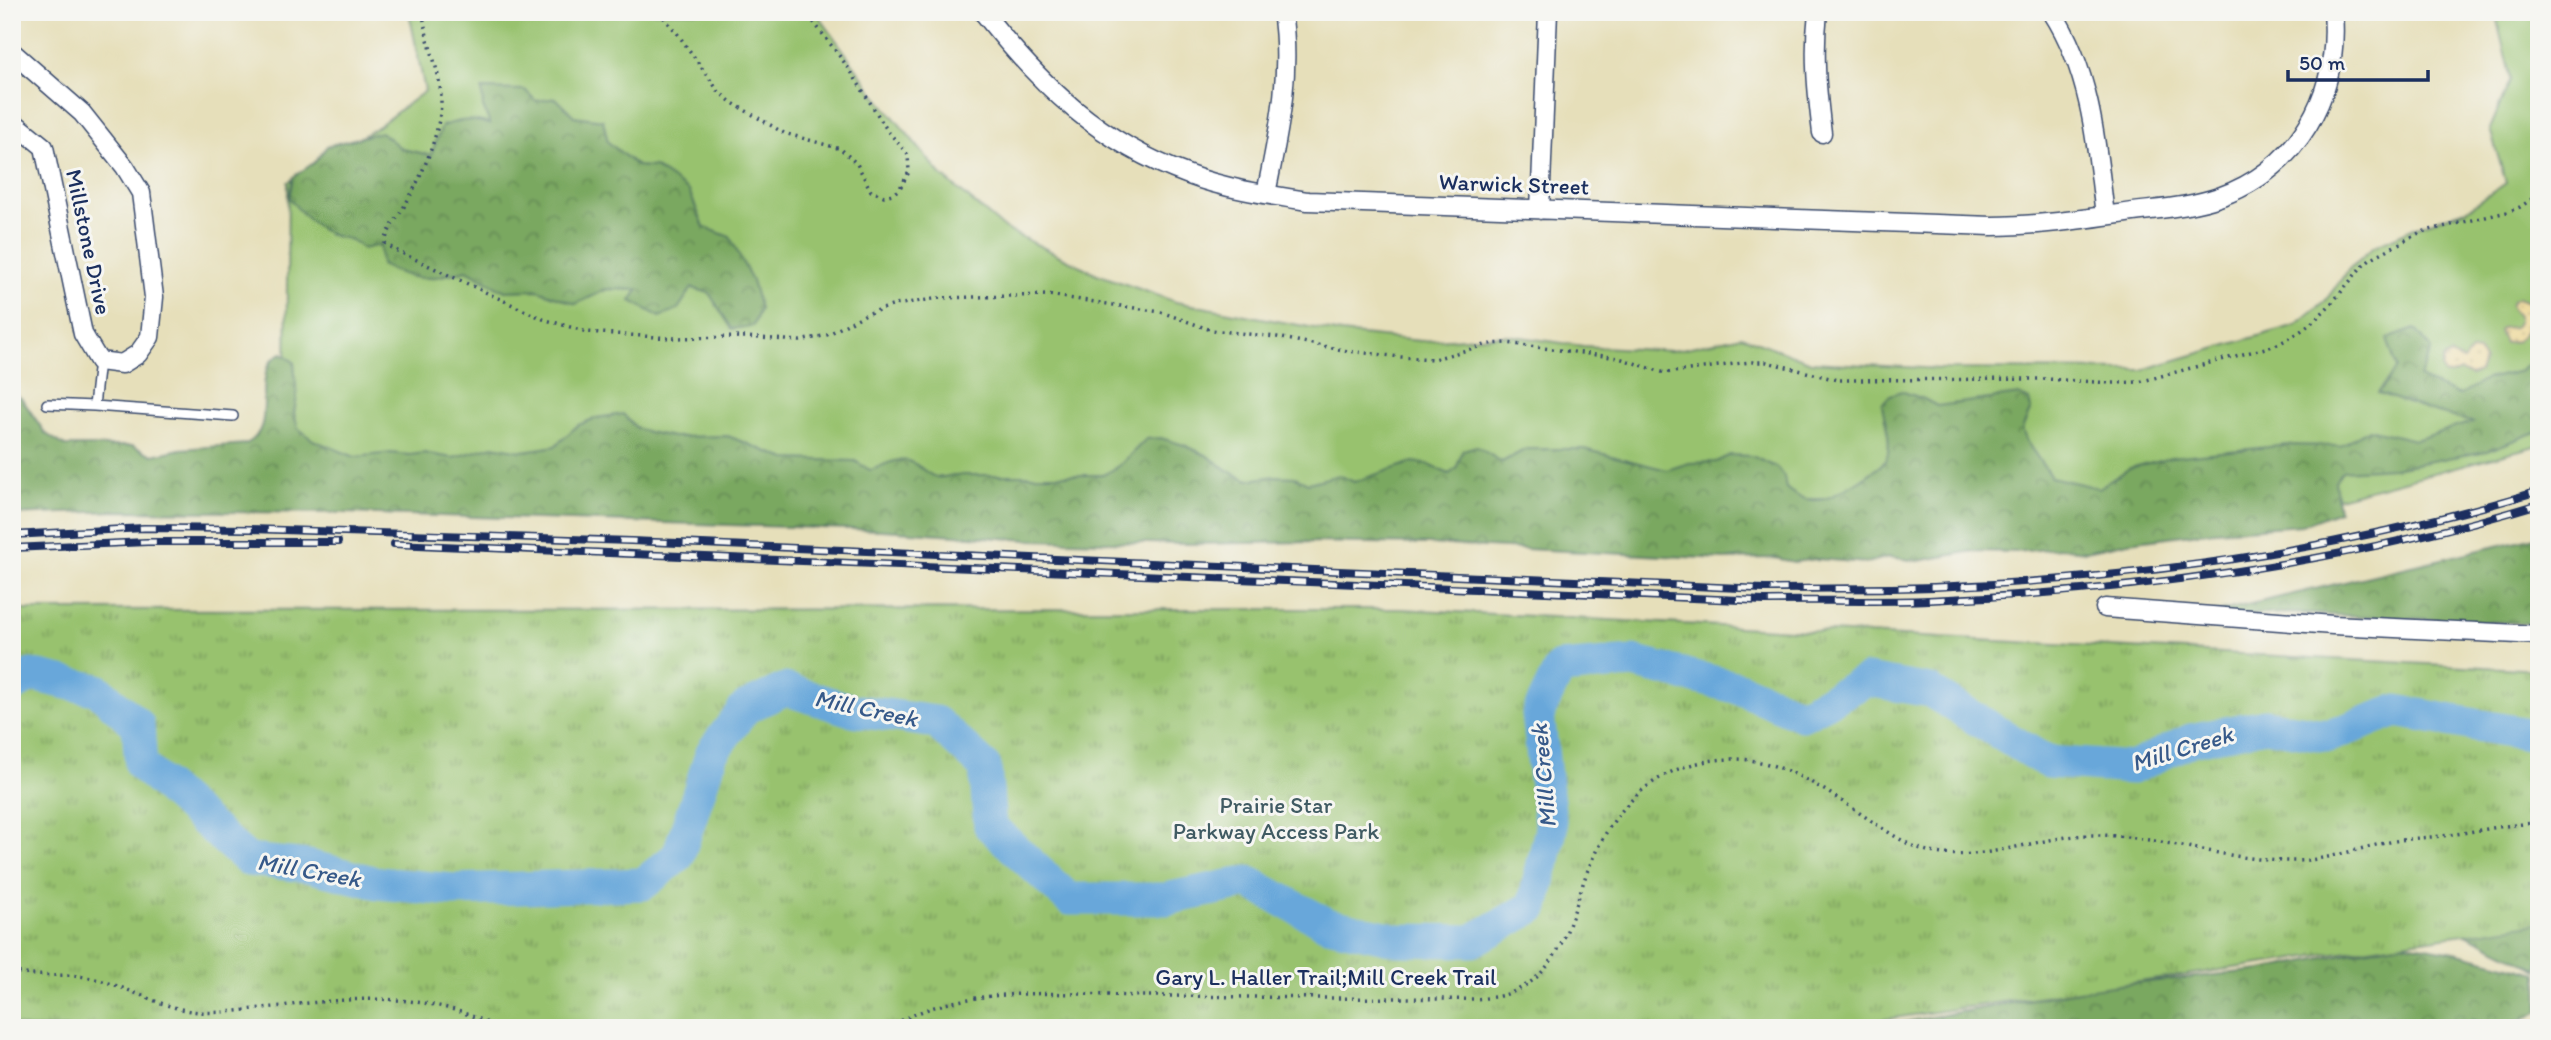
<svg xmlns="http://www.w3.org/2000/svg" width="2551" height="1040" viewBox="0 0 2551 1040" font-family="Itim,sans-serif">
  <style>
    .grass { fill: #98c26e; stroke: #5a7866; stroke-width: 2 }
    .forest { fill: url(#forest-crowns); stroke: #4a6c60; stroke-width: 2 }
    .sand { fill: url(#sand-dots); stroke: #84847e; stroke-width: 2 }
    .park { fill: url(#park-tufts); stroke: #5a7866; stroke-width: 2 }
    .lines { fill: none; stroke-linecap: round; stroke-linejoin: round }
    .river { stroke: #67a7da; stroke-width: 33 }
    .lane-casing { stroke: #39496c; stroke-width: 12 }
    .street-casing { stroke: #39496c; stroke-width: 21 }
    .path { stroke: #39496c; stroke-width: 3.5; stroke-dasharray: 2 5; stroke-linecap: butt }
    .lane { stroke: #fff; stroke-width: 9 }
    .street { stroke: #fff; stroke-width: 18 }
    .rail-casing { stroke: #1b2f5e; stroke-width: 8 }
    .rail { stroke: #f6f6f2; stroke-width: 5; stroke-dasharray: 16; stroke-linecap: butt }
    .labels { text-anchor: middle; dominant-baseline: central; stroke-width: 6; stroke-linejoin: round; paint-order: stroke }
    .street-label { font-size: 23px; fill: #1b2f5e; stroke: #f6f6f2 }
    .park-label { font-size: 23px; fill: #405b63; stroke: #f6f6f2 }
    .water-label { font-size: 24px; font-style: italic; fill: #365989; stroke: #f6f6f2 }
  </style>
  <defs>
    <pattern id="forest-crowns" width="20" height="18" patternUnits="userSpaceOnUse" patternTransform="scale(1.75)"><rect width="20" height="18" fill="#7aa861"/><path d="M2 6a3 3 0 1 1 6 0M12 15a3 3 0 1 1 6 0" fill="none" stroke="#638953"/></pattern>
    <pattern id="sand-dots" width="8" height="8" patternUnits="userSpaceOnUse" patternTransform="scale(1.75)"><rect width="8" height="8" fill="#eeda9e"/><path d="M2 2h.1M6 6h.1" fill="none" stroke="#ccbb8a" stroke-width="1.8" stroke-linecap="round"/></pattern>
    <pattern id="park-tufts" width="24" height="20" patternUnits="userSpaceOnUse" patternTransform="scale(1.75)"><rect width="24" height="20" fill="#98c26e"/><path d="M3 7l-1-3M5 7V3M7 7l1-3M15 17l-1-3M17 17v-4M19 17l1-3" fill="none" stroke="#7b9e5e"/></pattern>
  </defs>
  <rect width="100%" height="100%" fill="#f6f6f2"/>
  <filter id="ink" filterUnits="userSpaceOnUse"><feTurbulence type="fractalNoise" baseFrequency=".0143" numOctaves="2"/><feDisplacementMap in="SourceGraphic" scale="14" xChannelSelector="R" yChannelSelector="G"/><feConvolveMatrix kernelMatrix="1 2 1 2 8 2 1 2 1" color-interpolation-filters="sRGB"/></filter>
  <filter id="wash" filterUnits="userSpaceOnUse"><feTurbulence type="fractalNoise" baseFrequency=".00686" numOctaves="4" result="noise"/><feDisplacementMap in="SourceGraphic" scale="28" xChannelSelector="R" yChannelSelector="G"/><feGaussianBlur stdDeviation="1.57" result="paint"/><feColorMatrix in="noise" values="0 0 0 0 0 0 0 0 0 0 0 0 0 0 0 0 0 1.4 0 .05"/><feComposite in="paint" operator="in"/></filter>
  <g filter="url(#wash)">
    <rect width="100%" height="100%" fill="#e6dfba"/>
    <path class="grass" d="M409,12H816L877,97L941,175L1005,229L1097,274L1176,302L1341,333L1421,341L1507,335L1583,346L1672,351L1742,336L1811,362L1942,369L2142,370L2296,325L2325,301L2349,269L2374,246L2421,225L2466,210L2506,183L2490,129L2511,79L2495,12H2539V445L2316,504L285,484L288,182L377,127L425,91Z"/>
    <path class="forest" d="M482,89L525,90L536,101L556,98L574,116L603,120L608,142L637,166L654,167L689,191L704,227L730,237L752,281L760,309L753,326L732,329L709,293L692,288L678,309L660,317L631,301L638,290L608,289L576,304L538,290L505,291L467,270C429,279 419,284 381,265L380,245L363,249C346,233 342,241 327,233C313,225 298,210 289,198L293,177L315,162L327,146L381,132L402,149L431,155L442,126C459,120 473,118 490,124L483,107Z
      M2415,329L2432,349L2419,378L2459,395L2487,379L2521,371L2539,351V431L2487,451L2393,468L2342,471L2335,481L2339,511L2302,525L2215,531L2129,542L2086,551L2060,548L2015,552L1974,551L1918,561L1889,557L1867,563L1817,559L1794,562L1775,558L1724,559L1428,544L1308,542L1186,544L1029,540L882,530L344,513L117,511L12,515V392L22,399L45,433L65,446H133L153,455L180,449L246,444C282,426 246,369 282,353L294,362L297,397L294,413L298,428L313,440L355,457L391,453L410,455L424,453L453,458L493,446L522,451L543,448L555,446L578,425L596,418L623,414L636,428L648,432L673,437L728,436L786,459L855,461L870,470C881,467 890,460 902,460C919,461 926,476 937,477C941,478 949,476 953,475H1103L1119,466L1146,439L1161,438L1184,445L1206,455L1234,474L1249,480L1275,476L1295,477L1308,483L1339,475L1354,482L1413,462L1427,464L1449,474L1456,469L1463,450L1476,446L1502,462L1526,449H1584L1667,470L1689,463L1716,462L1730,455L1752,456L1776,467L1784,477L1786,488C1797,498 1812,503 1827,498C1838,494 1881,469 1886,459C1893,444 1884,420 1882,404L1890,395L1901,391L1924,399L1937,406L2019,395L2029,400L2031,409L2022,429L2027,442L2051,477L2099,488L2130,468L2171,457L2288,445L2340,446L2369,429L2415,440L2472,422L2430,411L2378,393L2397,368L2387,339Z
      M2539,536V624L2285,613L2192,618Z
      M2539,864V970L2466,934L2481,870Z
      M2401,943L2455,952L2538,973L2539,1011C2512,1025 2502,1034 2473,1020L2471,1028H1870L2100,987L2261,970Z"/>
    <path class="sand" d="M2518,298L2528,302C2532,317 2529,331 2517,341L2504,343L2499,331L2502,328L2514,327L2518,321V316C2514,311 2508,308 2512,301Z
      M2471,351L2479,352L2484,360L2479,372L2471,375L2460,371L2451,375H2444L2441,369L2443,359L2451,355L2463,361Z"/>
    <path class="park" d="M1401,609L2539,670V923L1826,1028H27L12,1024V610Z"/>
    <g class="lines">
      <path class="river" d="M12,687L31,675L98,690L138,725L141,765L248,860L308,866L378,883L454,890L643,884L678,856L712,752L745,708L785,689L851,710L936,722L985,767L990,826L1069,899H1166L1248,882L1327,924L1399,940L1472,941L1533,907L1551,829L1538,714L1560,668L1633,662L1739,688L1802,715L1867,680L1930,691L2047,762L2132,768L2191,740L2265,725L2329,736L2396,711L2539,736"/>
    </g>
  </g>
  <g filter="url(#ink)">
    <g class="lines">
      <g class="lane-casing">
        <path id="lane" d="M47,404L94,406L99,361
          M94,406L233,416"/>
      </g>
      <g class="street-casing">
        <path id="street" d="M983,12C1040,85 1100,143 1189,175C1226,189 1269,195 1308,201L1992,226C2035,226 2076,220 2119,214C2152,209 2187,208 2219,197C2298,169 2340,94 2333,12
          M1818,12C1813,54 1817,92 1822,133
          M2052,12C2091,72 2097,147 2105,216
          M12,52L82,113L125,167L141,193L154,297L150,337L138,354L122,364L99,361L83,334L44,147L12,121
          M1266,194C1278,133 1292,75 1282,12
          M1540,210L1548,12
          M2105,608L2333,625L2539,635"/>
      </g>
      <path class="path" d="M423,12C425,41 440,68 441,97C442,130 422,177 405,205C398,218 388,228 385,243L393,249L543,319L587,332L671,338L746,337L800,341L827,335L866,314L895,305L940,298L1048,295L1161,312L1211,330L1277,337L1348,351L1401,357L1434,359L1489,344L1506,343L1619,358L1665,373L1750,362H1767L1837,380L2046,379L2112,383L2139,382L2273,346C2315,329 2336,298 2363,265L2370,259L2421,232L2507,212L2520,207L2539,194
        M659,12L677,33L719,92L731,102L784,133L841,149L857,164L871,191L884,196L893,194L900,188L909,172L908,155L887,130L850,70L806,12
        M12,970C35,980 62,972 86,977C125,984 158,1008 198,1012C223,1014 249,1009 273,1007C352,998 425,989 498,1028
        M889,1028C958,982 1067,995 1147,996C1232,996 1317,999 1402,998C1431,998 1484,1003 1510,993C1561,974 1570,920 1586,875C1611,808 1656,760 1732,759C1786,758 1836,798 1879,826C1897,838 1914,849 1936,853C1987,861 2038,837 2089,835C2159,834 2226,862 2296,861C2327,860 2356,849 2385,843C2406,838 2427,838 2449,835C2478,831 2509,824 2539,823"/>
      <use href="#lane" class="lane"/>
      <use href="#street" class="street"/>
      <g class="rail-casing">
        <path id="rail" d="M12,535L144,528L251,529L631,541L1764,589C1821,588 1877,589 1934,587C2138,579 2343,550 2539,491
          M394,544L1765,601C1820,600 1874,602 1929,600C2130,592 2346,563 2539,504
          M12,548L147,542H338"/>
      </g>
      <use href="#rail" class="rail"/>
    </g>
  </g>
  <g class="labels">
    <g class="street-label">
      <text transform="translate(1514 184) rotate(2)">Warwick Street</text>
      <text transform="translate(89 242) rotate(78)">Millstone Drive</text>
      <text x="1326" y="977">Gary L. Haller Trail;Mill Creek Trail</text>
    </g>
    <g class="park-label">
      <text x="1276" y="805">Prairie Star<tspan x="1276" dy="26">Parkway Access Park</tspan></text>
    </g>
    <g class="water-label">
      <text transform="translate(866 708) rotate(12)">Mill Creek</text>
      <text transform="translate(2182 748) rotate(-17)">Mill Creek</text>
      <text transform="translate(1543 776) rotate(-95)">Mill Creek</text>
      <text transform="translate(309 870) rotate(10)">Mill Creek</text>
    </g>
  </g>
  <rect width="2551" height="1040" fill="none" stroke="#f6f6f2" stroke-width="42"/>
  <path d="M2288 70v10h140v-10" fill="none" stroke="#1b2f5e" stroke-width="3.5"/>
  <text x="2299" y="70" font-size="21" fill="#1b2f5e" stroke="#f6f6f2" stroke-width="5" paint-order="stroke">50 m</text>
</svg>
